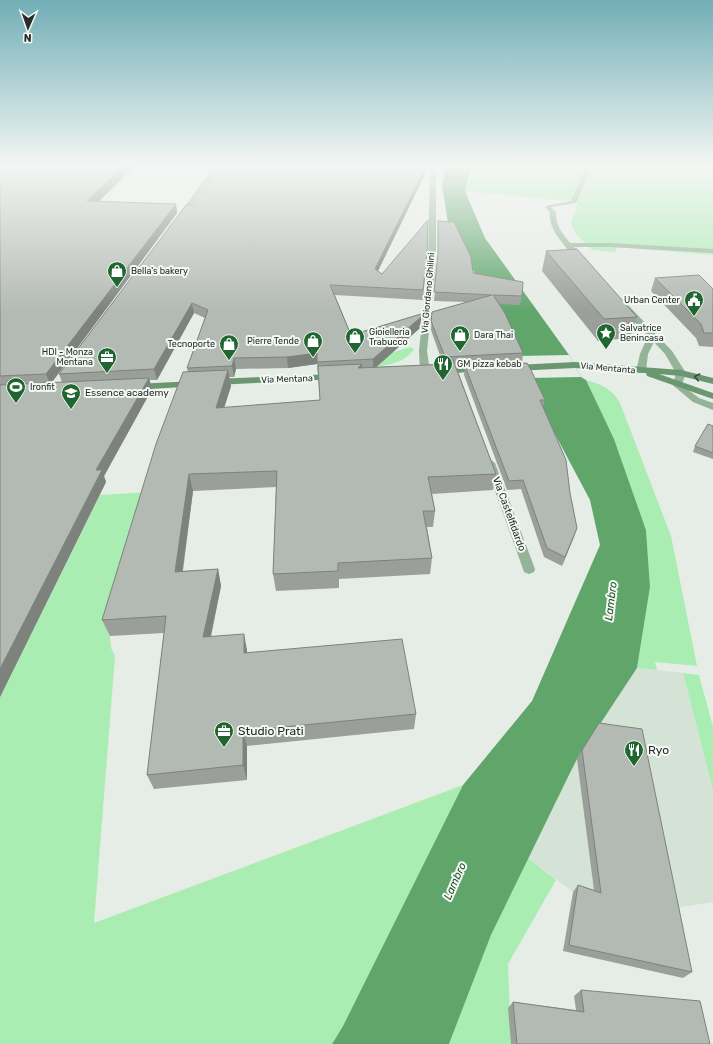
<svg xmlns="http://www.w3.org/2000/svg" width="713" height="1044" viewBox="0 0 713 1044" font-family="Rubik,sans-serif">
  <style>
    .built { fill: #d5e2d6 }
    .green { fill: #aaedb3 }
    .water { fill: #60a66b }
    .pier { fill: #e6ece6 }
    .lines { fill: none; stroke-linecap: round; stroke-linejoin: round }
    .lane { fill: #95b398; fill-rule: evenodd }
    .street { fill: #95b398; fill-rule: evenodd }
    .secondary { fill: #6a9770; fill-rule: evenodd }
    .wall { fill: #9a9f9a; fill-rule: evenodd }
    .shaded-wall { fill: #7d827d }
    .building { fill: #b3b9b3; stroke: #7d827d }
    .oneway { stroke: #3c4b3e }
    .labels { text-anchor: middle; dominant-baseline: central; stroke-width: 4; stroke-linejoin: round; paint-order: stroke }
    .far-poi-label { font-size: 9px; fill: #292b29; stroke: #f3f9f3; text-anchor: start }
    .far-street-label { font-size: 9px; fill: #292b29; stroke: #f3f9f3 }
    .poi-label { font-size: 10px; fill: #292b29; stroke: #f3f9f3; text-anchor: start }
    .street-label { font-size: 10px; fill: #292b29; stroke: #f3f9f3 }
    .water-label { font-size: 11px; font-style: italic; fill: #1c4e27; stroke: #f3f9f3 }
    .near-poi-label { font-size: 12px; fill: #292b29; stroke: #f3f9f3; text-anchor: start }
  </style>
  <rect width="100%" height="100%" fill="#e6ece6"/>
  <path class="built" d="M637,668L683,673L713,790V902L669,909L596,899L573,892L528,858L577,759Z"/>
  <path class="green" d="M471,166H713V255L616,247V252L592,250L576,234L571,224L578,202L465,191Z
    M410,347L414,349C405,365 373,370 356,364Z
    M586,380C600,384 613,389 620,403L671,536L697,666L655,662L657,670L637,668L650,587L646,530L614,439Z
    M152,492L110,636L111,648L115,656L94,923L463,785L343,1026L332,1044H0V697L100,495Z
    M683,673L699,675L713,727V790Z
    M528,858L556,880L508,964L511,1044H449L491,935Z"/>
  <path class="water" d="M446,166H471L465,191L485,238L569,355L581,377L586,380L614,439L646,530L650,587L637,668L577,759L568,777L491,935L449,1044H332L343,1026L463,785L532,701L600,545L590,500L556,436L517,353L477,278L453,228L448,223L442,185Z"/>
  <path class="pier" d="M569,355L581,377L530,378L519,356Z"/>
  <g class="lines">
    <path class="lane" d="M586,166H592L576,203L546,208V206L571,201Z
      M610,243L713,249V253L610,247H568L565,245L568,243Z
      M678,382L699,398L713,403V410L693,402L675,387L673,385Z"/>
    <path class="street" d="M214,166H220L182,218H178V216Z
      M430,166H436V263L427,351L430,372L425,375L420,372L419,351L428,263Z
      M548,205L556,212C554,230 574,246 585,259V263H579C569,249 547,231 550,212L545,207Z
      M623,306H629L672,351L686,373L681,387H675L673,385L676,373L665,354L654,342L648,354L646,371L644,373H638L636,371L640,354L648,336L623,310Z
      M490,459L495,463L535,569L534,572L529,574L524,572L523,569L485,463Z"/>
    <path class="secondary" d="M575,362L681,370L713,378V384L681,376L659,374L713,393V399L647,376L646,373L575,368L515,371L510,368L515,365Z
      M480,366L483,367V371L441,374L436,371L441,368Z
      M334,374L339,377L337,379L215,385L210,382L215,379Z
      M195,381L198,382V386L135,390L130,387L135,384Z"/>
  </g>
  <path class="wall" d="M0,166H135L99,201L176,204L177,213L52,382H62L59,374L193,205L426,172L378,271L382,274L427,253L423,300L335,295L351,335L421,314L420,328L376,367L443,364L431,330L432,312L466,302L434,301L438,262V221L473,273L522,296L520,305L499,304L523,353L522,363L456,366L496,474L493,490L432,494L435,511L433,527H427L432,558L430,574L339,579V588L276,591L273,574L276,487L193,491L183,571L218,569L221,586L211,637L247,650V652L416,714L414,729L247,746V780L154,789L147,775L164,633L110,636L102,620L188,372L187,368L205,318L194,313L157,380H149L152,389L104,476L106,482L0,697ZM317,364L320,400L224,408L231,386L229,377H234L236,369L288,368Z
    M546,251L637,317L630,338L598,341L542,271Z
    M655,278L713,289V347L699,346L696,338L651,291Z
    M465,366L545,400L543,407L570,493L577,528L562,566L544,557L521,489L507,490L464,375Z
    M713,426V459L693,452L695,446Z
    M582,750L692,972L683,978L563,951L573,892L578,885L594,890L577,759Z
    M581,990L710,1044H511L508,1008L513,1002L576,1010L574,996Z"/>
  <path class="shaded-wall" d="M124,166H135L90,210L87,201Z
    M426,166H427L426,172L374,279L375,269Z
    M176,204L177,213L50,385L46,374Z
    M192,303L194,313L157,380L154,369Z
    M421,317L420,328L373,370V359Z
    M317,353V364L288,368L287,357Z
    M234,358L236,369L234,377L232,366Z
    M362,364V379L358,368Z
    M228,370L231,386L219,424L216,408Z
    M149,378L152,389L104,476L106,482L0,697V669L96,470Z
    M189,474L193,491L180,588L175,572Z
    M577,528L574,537L562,566L565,557Z
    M218,569L221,586L207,653L203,637Z
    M244,634L247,650V669L244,653Z
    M243,731L247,746V780L243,765Z"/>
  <path class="building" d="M0,166H124L87,201L176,204L46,374L0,376Z
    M221,166H426L375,269L382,274L428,220L427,253L423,290L330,285L351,335L421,314V317L373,359L317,362V353L287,357L234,358L232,366L187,368L208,310L192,303L154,369L59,374L186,205H193Z
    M438,221L454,222L471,257L473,273L523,282L522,296L493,295L505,313L523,353L445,357L431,321L432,312L492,295L434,292L438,254Z
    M577,249L637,317L604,319L546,251Z
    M699,275L713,289V333H704L701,324L655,278Z
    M448,360H453L496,474L428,477L435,511H423L432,558L338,563V571L273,574L277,471L189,474L175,572L218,569L203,637L244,634V653L402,639L416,714L243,731V765L147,775L166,616L102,620L156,444L183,372L228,370L216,408L320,400L318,366L362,364L358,368L450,364Z
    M527,363L531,370L545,400H540L566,460L570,493L577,528L565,557L547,548L523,480L509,481L465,366Z
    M149,378L96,470H102L0,669V385Z
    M708,424L713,426V453L695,446Z
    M599,723L642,729L692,972L569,945L578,885L601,893L582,750Z
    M581,990L700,1001L710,1044H517L513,1002L584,1012Z"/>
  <defs><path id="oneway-chevron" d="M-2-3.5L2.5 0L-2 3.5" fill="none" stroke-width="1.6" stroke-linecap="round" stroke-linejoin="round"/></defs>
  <use class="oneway" href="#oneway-chevron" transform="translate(697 377) rotate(-167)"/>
  <linearGradient id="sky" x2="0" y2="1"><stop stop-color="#71aeb6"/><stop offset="0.53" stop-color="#f4f6f4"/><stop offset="1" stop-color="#f4f6f4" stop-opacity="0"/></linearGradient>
  <rect width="713" height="312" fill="url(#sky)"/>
  <defs>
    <g id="shop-pin" transform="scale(1)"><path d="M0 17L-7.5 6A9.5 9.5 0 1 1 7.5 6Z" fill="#216631" stroke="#f3f9f3"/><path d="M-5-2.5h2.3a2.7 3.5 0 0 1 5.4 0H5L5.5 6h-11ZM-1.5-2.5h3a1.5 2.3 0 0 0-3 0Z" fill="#fff"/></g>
    <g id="civic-pin" transform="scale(1)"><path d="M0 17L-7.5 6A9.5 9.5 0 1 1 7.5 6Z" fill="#216631" stroke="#f3f9f3"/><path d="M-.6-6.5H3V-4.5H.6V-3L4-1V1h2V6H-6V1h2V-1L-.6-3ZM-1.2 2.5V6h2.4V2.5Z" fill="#fff"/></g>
    <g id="sight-pin" transform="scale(1)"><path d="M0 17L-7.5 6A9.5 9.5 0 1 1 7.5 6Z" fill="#216631" stroke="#f3f9f3"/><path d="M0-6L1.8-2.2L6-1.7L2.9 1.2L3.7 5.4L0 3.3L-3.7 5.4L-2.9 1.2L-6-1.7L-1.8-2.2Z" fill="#fff"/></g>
    <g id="office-pin" transform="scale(1)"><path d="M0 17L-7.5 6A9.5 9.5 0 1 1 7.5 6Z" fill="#216631" stroke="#f3f9f3"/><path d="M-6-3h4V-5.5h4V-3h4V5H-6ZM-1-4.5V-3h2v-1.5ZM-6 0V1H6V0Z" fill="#fff"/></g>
    <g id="restaurant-pin" transform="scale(1)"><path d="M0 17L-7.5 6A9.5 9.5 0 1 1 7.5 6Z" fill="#216631" stroke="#f3f9f3"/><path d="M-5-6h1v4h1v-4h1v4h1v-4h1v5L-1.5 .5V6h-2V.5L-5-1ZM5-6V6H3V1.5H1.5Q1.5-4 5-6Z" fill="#fff"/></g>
    <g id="stadium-pin" transform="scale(1)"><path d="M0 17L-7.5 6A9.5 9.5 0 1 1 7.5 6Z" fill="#216631" stroke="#f3f9f3"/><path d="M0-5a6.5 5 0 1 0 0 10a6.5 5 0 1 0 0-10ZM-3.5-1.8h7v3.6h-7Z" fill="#fff"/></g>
    <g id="school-pin" transform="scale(1)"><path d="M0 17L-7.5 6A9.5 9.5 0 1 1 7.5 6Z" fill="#216631" stroke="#f3f9f3"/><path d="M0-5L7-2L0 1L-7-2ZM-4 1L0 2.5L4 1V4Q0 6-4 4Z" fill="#fff"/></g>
  </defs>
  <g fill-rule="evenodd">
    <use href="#shop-pin" x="117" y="271"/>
    <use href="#civic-pin" x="694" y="300"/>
    <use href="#sight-pin" x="606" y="333"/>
    <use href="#shop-pin" x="460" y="335"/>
    <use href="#shop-pin" x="355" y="337"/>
    <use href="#shop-pin" x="313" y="341"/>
    <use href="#shop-pin" x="229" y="344"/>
    <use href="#office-pin" x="107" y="357"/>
    <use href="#restaurant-pin" x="443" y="364"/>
    <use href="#stadium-pin" x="16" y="387"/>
    <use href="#school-pin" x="71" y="393"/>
    <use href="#office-pin" x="224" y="731"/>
    <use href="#restaurant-pin" x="634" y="750"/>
  </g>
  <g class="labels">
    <g class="far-poi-label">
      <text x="131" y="271">Bella's bakery</text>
      <text x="680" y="300" text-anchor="end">Urban Center</text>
      <text x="620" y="328">Salvatrice<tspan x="620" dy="10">Benincasa</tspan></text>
      <text x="369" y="332">Gioielleria<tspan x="369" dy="10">Trabucco</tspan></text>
      <text x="474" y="335">Dara Thai</text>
      <text x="299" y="341" text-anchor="end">Pierre Tende</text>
      <text x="215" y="344" text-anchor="end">Tecnoporte</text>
      <text x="93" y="352" text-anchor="end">HDI - Monza<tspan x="93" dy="10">Mentana</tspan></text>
      <text x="457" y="364">GM pizza kebab</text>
      <text x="30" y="387">Ironfit</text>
    </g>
    <g class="far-street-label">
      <text transform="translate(428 293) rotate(-85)">Via Giordano Ghilini</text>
      <text transform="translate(608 368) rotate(5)">Via Mentanta</text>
      <text transform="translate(287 379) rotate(-2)">Via Mentana</text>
    </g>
    <g class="poi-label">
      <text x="85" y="393">Essence academy</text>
    </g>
    <g class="street-label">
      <text transform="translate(509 514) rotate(70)">Via Castelfidardo</text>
    </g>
    <g class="water-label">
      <text transform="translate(611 601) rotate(-83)">Lambro</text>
      <text transform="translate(455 881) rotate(-66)">Lambro</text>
    </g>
    <g class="near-poi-label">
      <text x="238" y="731">Studio Prati</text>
      <text x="648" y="750">Ryo</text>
    </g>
  </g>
  <g transform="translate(28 28) rotate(182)" stroke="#f3f9f3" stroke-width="3" paint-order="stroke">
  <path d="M0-3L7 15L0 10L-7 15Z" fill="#292b29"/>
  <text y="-6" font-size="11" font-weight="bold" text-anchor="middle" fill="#292b29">N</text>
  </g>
</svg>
